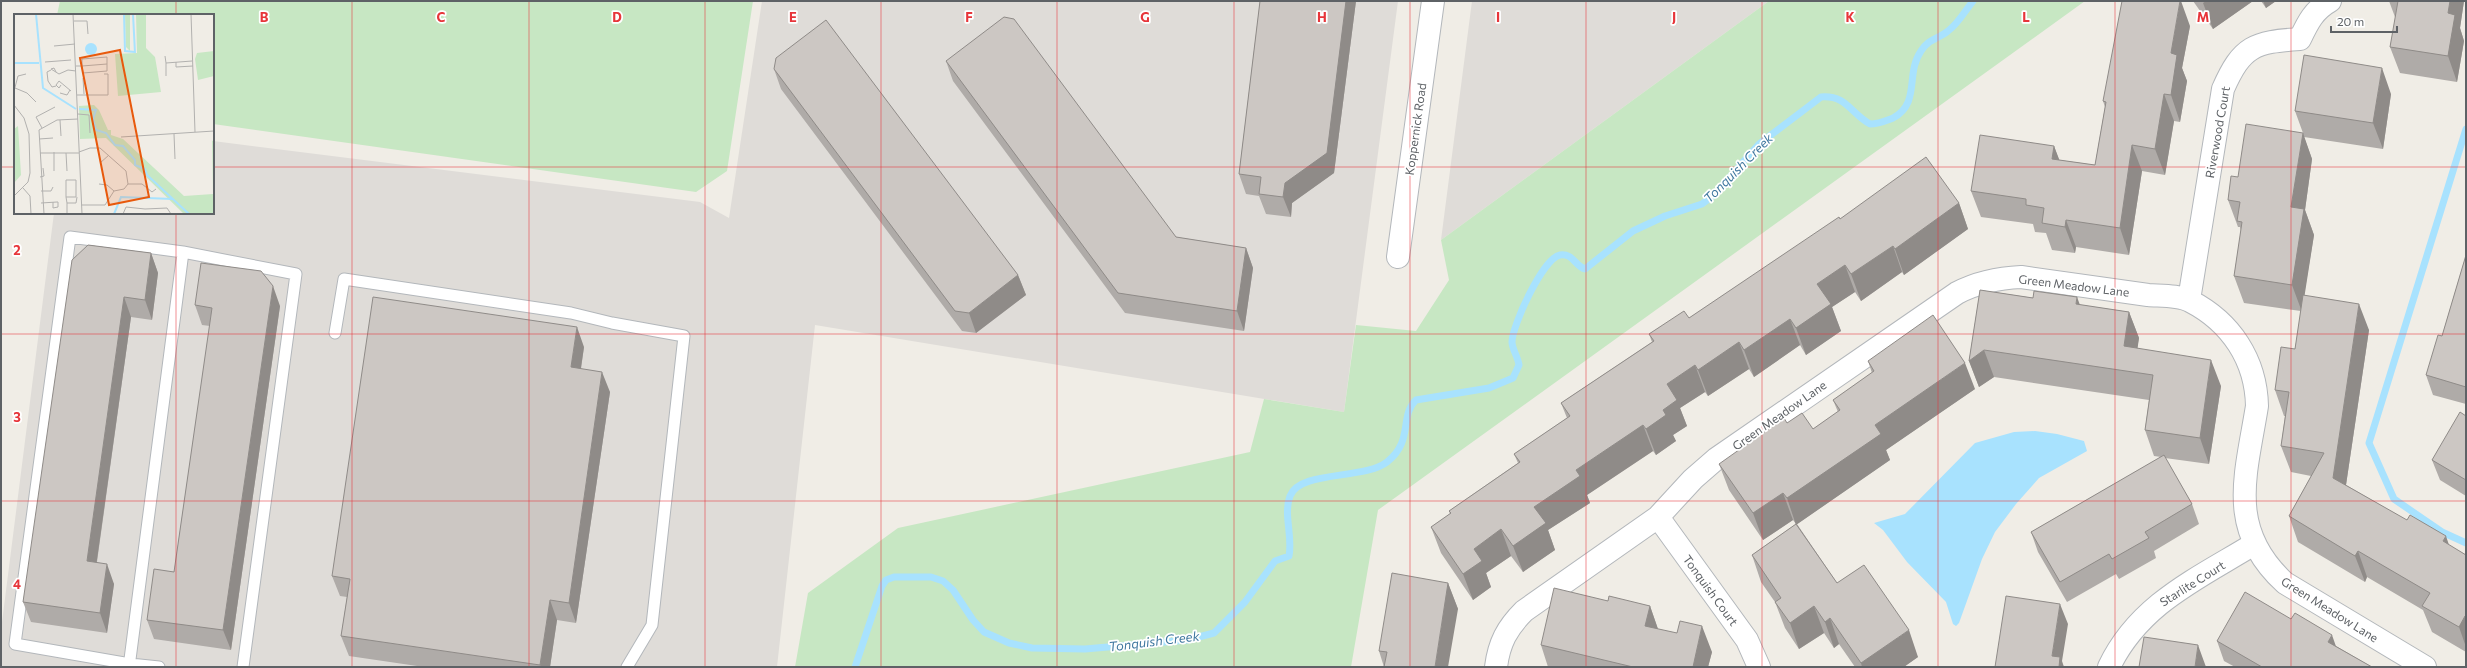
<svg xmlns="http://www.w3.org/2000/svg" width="2467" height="668" viewBox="0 0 2467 668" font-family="Commissioner,sans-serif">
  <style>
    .industrial { fill: #dfdcd8 }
    .green { fill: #c7e7c3 }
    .water { fill: #a8e2fe }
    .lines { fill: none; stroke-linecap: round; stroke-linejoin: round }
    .stream { stroke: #a8e2fe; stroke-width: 7 }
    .service-casing { stroke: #b3b7bb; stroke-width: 13 }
    .minor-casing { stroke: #b3b7bb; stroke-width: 24 }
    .service { stroke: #fff; stroke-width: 11 }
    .minor { stroke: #fff; stroke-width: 22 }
    .wall { fill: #afaba8 }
    .shaded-wall { fill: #8f8b88 }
    .building { fill: #ccc7c3; stroke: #8f8b88 }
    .grid { fill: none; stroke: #e7353a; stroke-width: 1; stroke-opacity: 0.55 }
    .labels { text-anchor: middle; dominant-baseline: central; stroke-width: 3.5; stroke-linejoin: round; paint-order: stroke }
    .street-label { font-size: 12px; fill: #5e6266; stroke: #fff }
    .water-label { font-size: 13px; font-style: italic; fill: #3f779f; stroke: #fff }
    .inset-river { fill: none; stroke: #a8e2fe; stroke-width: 2 }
    .inset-road { fill: none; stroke: #b2b1af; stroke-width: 1 }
    .view { fill: #e8590c; fill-opacity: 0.15; stroke: #e8590c; stroke-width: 2 }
    .inset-edge { fill: none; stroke: #5e6266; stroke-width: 2 }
    .grid-label { font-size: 13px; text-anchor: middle; font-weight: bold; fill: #e7353a; stroke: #fff; stroke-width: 3.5; stroke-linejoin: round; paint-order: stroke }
  </style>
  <rect width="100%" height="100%" fill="#f0ede6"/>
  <path class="industrial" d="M762,1H1398L1344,412L815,325L777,667H1V630L54,213H213V141L700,202L729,218Z
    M1472,1H1769L1441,240Z"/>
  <path class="green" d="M60,1H753L727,171L696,192L213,124V15H57Z
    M1769,1H2085L1378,510L1351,667H795L808,593L898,528L1250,452L1264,399L1344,412L1356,325L1416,331L1449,280L1441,240Z"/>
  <path class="water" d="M2035,431L2057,434L2084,441L2087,451L2039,478L2016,504L1995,532L1982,559L1959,623L1956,626L1953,624L1946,602L1907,562L1883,530L1874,523L1905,514L1975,443L2014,432Z"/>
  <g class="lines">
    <path class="stream" d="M2466,129L2369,443L2394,499L2442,532L2466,543
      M855,667L882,586L886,580L894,577H931L943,581L953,590L973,620L984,632L1009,643L1032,648L1085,649L1187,640L1214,633L1245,602L1275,561L1289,556C1293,536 1283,514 1290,496C1300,470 1364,480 1387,462C1414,441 1399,416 1416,400L1489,388L1513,378L1519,365C1518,357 1512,349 1512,342C1512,326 1543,258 1560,255C1573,253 1575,266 1585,269L1633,231L1665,216L1702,204L1714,195L1759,144L1821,97C1847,95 1850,113 1870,124C1878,124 1885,121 1893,118C1921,103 1905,74 1921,51C1927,40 1938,39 1948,31C1958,24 1965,11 1973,1"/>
    <g class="service-casing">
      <path id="service" d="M335,333L344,279L571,313L612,323L684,336L652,625L627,667
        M129,667L183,252
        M159,667L130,664L15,644L70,237L183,252L296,274L243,667"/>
    </g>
    <g class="minor-casing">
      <path id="minor" d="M1398,257L1433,1
        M2189,300L2223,89C2242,46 2254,42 2300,39C2308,22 2314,10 2330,1
        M1658,517L1747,640L1759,667
        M1496,667C1499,643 1507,628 1524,611L1658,517L1693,479L1716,459L1957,293C1978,282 1998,278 2021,277C2064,283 2106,289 2148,295C2160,296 2179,295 2190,301C2231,322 2256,360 2257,406C2246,475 2226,529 2285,583L2425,667
        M2109,667C2139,604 2197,579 2254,544"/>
    </g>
    <use href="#service" class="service"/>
    <use href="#minor" class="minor"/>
  </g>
  <path class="wall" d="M1260,1H1356L1334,173L1292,203L1291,217L1266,214L1259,196L1246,194L1239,174Z
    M2193,1H2253L2213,29Z
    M2261,1H2276L2266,8Z
    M2389,1H2464L2460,28L2464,41L2457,82L2400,73L2390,47L2396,17H2395Z
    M2190,26L2182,68L2187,81L2180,122L2174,121L2165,175L2142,171L2129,255L2076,247L2075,253L2052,250L2046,233L2035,232L2033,224L1981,217L1971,191L2054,146L2059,160L2095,165L2105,107L2103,101Z
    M946,61L1176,237L1246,248L1253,268L1244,331L1125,313L953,81Z
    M774,69L1018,275L1026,295L976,333L962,331L781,89Z
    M2391,94L2383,149L2304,137L2312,159L2305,210L2314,235L2304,295L2369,330L2346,485L2466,555V652L2432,632L2423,610L2367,577L2365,582L2298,542L2289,516L2311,476L2291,472L2281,446L2285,416H2284L2275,390L2295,349L2301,311L2244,303L2234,276L2241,231L2240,227H2238L2228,200L2238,177L2303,133L2295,111Z
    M1959,203L1968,229L1904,275L1902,272L1861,301L1855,292L1832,307L1841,331L1806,355L1800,345L1754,377L1749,369L1708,396L1705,392L1680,408L1687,426L1673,435L1676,441L1656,455L1653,451L1587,495L1590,503L1548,530L1555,550L1523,572L1511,556L1486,573L1491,587L1473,600L1441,553L1431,527L1450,514L1449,511L1518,463L1514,454L1567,418L1561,403L1652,342L1649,334L1689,318L1840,219Z
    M88,245L151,253L158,273L152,320L131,317L97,562L114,584L107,633L31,622L23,602Z
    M2466,255V404L2433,395L2426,375L2442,336Z
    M1980,290L2129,312L2139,338L2137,348L2221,386L2209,464L2165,458L2192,504L2199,524L2154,551L2156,558L2119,579L2116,574L2067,602L2038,552L2031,532L2161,457L2154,456L2145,430L2149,400L1994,377L1979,387L1969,361Z
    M195,305L280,306L231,650L154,639L147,620L174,572L210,326L202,325Z
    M584,347L581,369L610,392L576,623L557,620L550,667H424L349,656L341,636L347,597L340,596L332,576Z
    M1868,361L1975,389L1886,450L1890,460L1797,524L1837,583L1918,657L1903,667H1855L1839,644L1834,648L1824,633L1799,649L1785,628L1775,602L1761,582L1752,555L1796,524L1793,520L1763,540L1729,490L1719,464L1813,429L1838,412L1833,400L1872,373Z
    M2466,416V496L2440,480L2432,460Z
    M1448,583L1458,609L1384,667L1379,651Z
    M1608,601L1650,606L1658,629L1712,652L1708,667H1548L1541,645Z
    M2217,641L2336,646L2372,667H2235L2224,661Z"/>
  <path class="shaded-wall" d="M1346,1H1356L1334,173L1292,203L1291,217L1283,197L1285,183Z
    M2180,1H2181L2190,26L2182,68L2187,81L2180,122L2171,95V53Z
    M2206,1H2253L2213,29L2203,3Z
    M2263,1H2276L2266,8Z
    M2450,1H2464L2460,28L2464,41L2457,82L2448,56V13Z
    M2382,68L2391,94L2383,149L2373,123Z
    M2164,94L2174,121L2165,175L2155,149Z
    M2303,133L2312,159L2305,210L2314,235L2302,312L2292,285L2291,207Z
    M2132,145L2142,171L2129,255L2120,228Z
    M2054,146L2064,172L2052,159Z
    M1959,203L1968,229L1904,275L1895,249Z
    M2066,220L2076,247L2075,253L2065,227Z
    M1893,246L1902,272L1861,301L1851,274Z
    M1246,248L1253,268L1244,331L1237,311Z
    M151,253L158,273L152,320L145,300Z
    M1845,265L1855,292L1832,307L1841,331L1806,355L1796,328L1817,284Z
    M1018,275L1026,295L976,333L969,313Z
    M273,286L280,306L231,650L223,630Z
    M124,297L131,317L94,581L87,561Z
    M2077,297L2087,324L2076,304Z
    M2359,304L2369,330L2343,505L2333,478Z
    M2129,312L2139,338L2134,373L2124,346Z
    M1790,319L1800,345L1754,377L1744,350Z
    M577,327L584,347L578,387L571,367Z
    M1739,342L1749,369L1708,396L1698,370Z
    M1984,350L1994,377L1979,387L1969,361Z
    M2211,360L2221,386L2209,464L2200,438Z
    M1965,363L1975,389L1886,450L1890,460L1796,525L1787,498L1875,425Z
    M1695,365L1705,392L1680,408L1687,426L1673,435L1676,441L1656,455L1646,429L1663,410L1667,384Z
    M602,372L610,392L576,623L569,603Z
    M1643,425L1653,451L1587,495L1590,503L1548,530L1555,550L1523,572L1513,546L1534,507L1576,470Z
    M1783,493L1793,520L1763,540L1753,513Z
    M1501,529L1511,556L1486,573L1491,587L1473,600L1463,574L1474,549Z
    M2446,536L2455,563L2443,541Z
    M2358,551L2367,577L2365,582L2355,556Z
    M107,564L114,584L107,633L100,613Z
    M1448,583L1458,609L1448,667H1435Z
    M550,600L557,620L550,667H541L540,665Z
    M2060,604L2068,624L2062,661L2064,667H2056L2052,656Z
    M1650,606L1659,632L1645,626Z
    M1814,606L1824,633L1799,649L1790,623Z
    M2465,616L2466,618V647L2459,627Z
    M1830,618L1839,644L1834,648L1825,622Z
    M1702,626L1712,652L1708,667H1693Z
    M1909,630L1918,657L1904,667H1862L1861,663Z
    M2332,635L2339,655L2328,642Z
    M2198,645L2206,667H2195Z"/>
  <path class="building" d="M1260,1H1346L1327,153L1285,183L1283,197L1259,194L1261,177L1239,174Z
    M2122,1H2180L2171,53L2177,55L2171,95L2164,94L2155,149L2132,145L2120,228L2066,220L2065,227L2042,223L2044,208L2026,205V199L1971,191L1980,135L2054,146L2052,159L2095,165L2106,102L2103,101Z
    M2398,1H2450L2448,13L2455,15L2448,56L2390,47Z
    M1004,17L1014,19L1176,237L1246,248L1237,311L1118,293L946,61Z
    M826,20L1018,275L969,313L955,311L774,69L776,58Z
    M2304,55L2382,68L2373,123L2295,111Z
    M2246,124L2303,133L2291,207L2304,209L2292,285L2234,276L2242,222L2237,221L2240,202L2228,200L2231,176L2238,177Z
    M1926,157L1959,203L1895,249L1893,246L1851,274L1845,265L1817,284L1831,304L1796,328L1790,319L1744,350L1739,342L1698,370L1695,365L1667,384L1677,400L1663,410L1666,415L1646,429L1643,425L1576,470L1580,476L1534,507L1546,523L1513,546L1501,529L1474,549L1482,561L1463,574L1431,527L1451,513L1449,511L1520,462L1514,454L1570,416L1561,403L1654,341L1649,334L1684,311L1689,318L1839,217L1840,219Z
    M88,245L151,253L145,300L124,297L87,561L107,564L100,613L23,602L72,260Z
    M2466,255V387L2426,375L2438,335L2442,336Z
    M201,263L261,271L273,286L223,630L147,620L154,569L174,572L212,308L195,305Z
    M1980,290L2033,298L2034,291L2077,297L2076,304L2129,312L2124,346L2211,360L2200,438L2145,430L2153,375L1984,350L1969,361Z
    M2303,295L2359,304L2333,478L2407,520L2410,515L2446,536L2443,541L2466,555V616H2465L2459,627L2422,606L2430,593L2358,551L2355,556L2289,516L2324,453L2281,446L2289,392L2275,390L2281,347L2295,349Z
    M373,297L577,327L571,367L602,372L569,603L550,600L540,665L341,636L350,579L332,576Z
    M1933,315L1965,363L1875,425L1881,434L1787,498L1783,493L1753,513L1719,464L1784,418L1787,423L1802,413L1813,429L1840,410L1833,400L1874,371L1868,361Z
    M2460,412L2466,416V480L2432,460Z
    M2164,455L2192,504L2145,532L2149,538L2112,559L2109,554L2060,582L2031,532Z
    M1796,524L1837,583L1864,565L1909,630L1861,663L1830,618L1825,622L1814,606L1790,623L1775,602L1781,598L1752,555Z
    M1392,573L1448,583L1435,667H1384L1387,652L1379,651Z
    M1554,588L1608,601L1609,596L1650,606L1645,626L1677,633L1680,621L1702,626L1693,667H1633L1541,645Z
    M2245,592L2291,619L2295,613L2332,635L2328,642L2372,667H2262L2217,641Z
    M2006,596L2060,604L2052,656L2060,657L2059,667H1995Z
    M2144,637L2198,645L2195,667H2139Z"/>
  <path class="grid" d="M176,1V15M352,1V667M529,1V667M705,1V667M881,1V667M1057,1V667M1234,1V667M1410,1V667M1586,1V667M1762,1V667M1938,1V667M2115,1V667M2291,1V667M1,167H15M213,167H2466M176,213V667M1,334H2466M1,501H2466"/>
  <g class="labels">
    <g class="street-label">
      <text transform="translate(1415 129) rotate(-82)">Koppernick Road</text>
      <text transform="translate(2217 132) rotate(-80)">Riverwood Court</text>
      <text transform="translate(2074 285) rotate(7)">Green Meadow Lane</text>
      <text transform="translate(1779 415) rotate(-35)">Green Meadow Lane</text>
      <text transform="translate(2192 583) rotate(-32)">Starlite Court</text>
      <text transform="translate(1711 590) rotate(54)">Tonquish Court</text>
      <text transform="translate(2330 609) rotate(32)">Green Meadow Lane</text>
    </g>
    <g class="water-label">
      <text transform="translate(1738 168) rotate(-45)">Tonquish Creek</text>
      <text transform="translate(1154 641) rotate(-7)">Tonquish Creek</text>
    </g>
  </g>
  <g transform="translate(14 14)">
    <rect width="200" height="200" fill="#f0ede6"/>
    <path d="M111,0H116V37L112,33ZM122,0H132V34L141,43L147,78L104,82L101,40L123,39ZM200,37V62L184,66L181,45L183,39ZM80,91L85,96L94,116H97V121L109,125L170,182L199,180L198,127L200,126V200H170L92,124L66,125L65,92ZM4,112L7,161L0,169V115Z" fill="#c7e7c3"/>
    <path d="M71 35a6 6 0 1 1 12 0a6 6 0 1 1-12 0Z" fill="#a8e2fe"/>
    <path class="inset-river" d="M22,0L29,74L62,95M110,0L111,37L121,38M119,0L121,39M0,49H25M65,95L82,96L79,105L82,116L92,119L101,131L109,132L121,146V151L131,155L133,161L175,200M100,200L107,183L159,185"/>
    <path class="inset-road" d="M59,0L68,200M177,0L181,118M60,7H73L74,20M40,32L61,30M151,42L152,49L178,47M31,48L57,46M162,48V53L179,52M152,49V62M62,52H68L93,50V43L68,45V52L69,59L93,57V50M37,56L33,58L34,67L38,73L42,72M42,58L40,54L37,55L45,60L54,56L62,57M69,64L70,80M47,71L45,74L42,71L45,67L57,77M1,74L13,79L22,88M0,77L4,62L12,60M46,79L53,81L56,76M63,81H94V60H90M0,91L10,104L15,120L16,159L14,168L0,182M64,100L75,101L76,119M46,106L47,122M28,114L22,103L41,93M160,120L161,145M107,123L200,117M25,125L39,124M40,138V157M65,138L76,134H86L112,157L114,170L110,175L100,177L91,191H67M26,139H65M52,139L53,157M86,149L95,141M26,163L30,162L29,154M85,170L93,171L100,177M114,170H128L138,178L142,175M9,174L16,182L17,200M27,177H37L39,173M52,183V166H62M27,189L43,188H44V193L39,194V188M53,189L52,183H62V166M30,200L25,116L43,106L64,105M53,200V189H62L63,183M109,200L112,193L131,195L153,194L157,200"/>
    <path class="view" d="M106,36L135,183L95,191L66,44Z"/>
    <rect width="200" height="200" class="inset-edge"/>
  </g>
  <g class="grid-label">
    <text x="264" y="22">B</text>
    <text x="441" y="22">C</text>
    <text x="617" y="22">D</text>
    <text x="793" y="22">E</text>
    <text x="969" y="22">F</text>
    <text x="1145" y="22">G</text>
    <text x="1322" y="22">H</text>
    <text x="1498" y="22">I</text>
    <text x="1674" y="22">J</text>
    <text x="1850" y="22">K</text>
    <text x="2026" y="22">L</text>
    <text x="2203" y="22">M</text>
    <text x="17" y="255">2</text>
    <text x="17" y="422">3</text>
    <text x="17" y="589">4</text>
  </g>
  <rect width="2467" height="668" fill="none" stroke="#5e6266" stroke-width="4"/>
  <path d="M2331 26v6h66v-6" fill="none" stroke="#5e6266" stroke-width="2"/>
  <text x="2337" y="26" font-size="12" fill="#5e6266" stroke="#ffffff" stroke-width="3" paint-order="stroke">20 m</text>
</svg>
